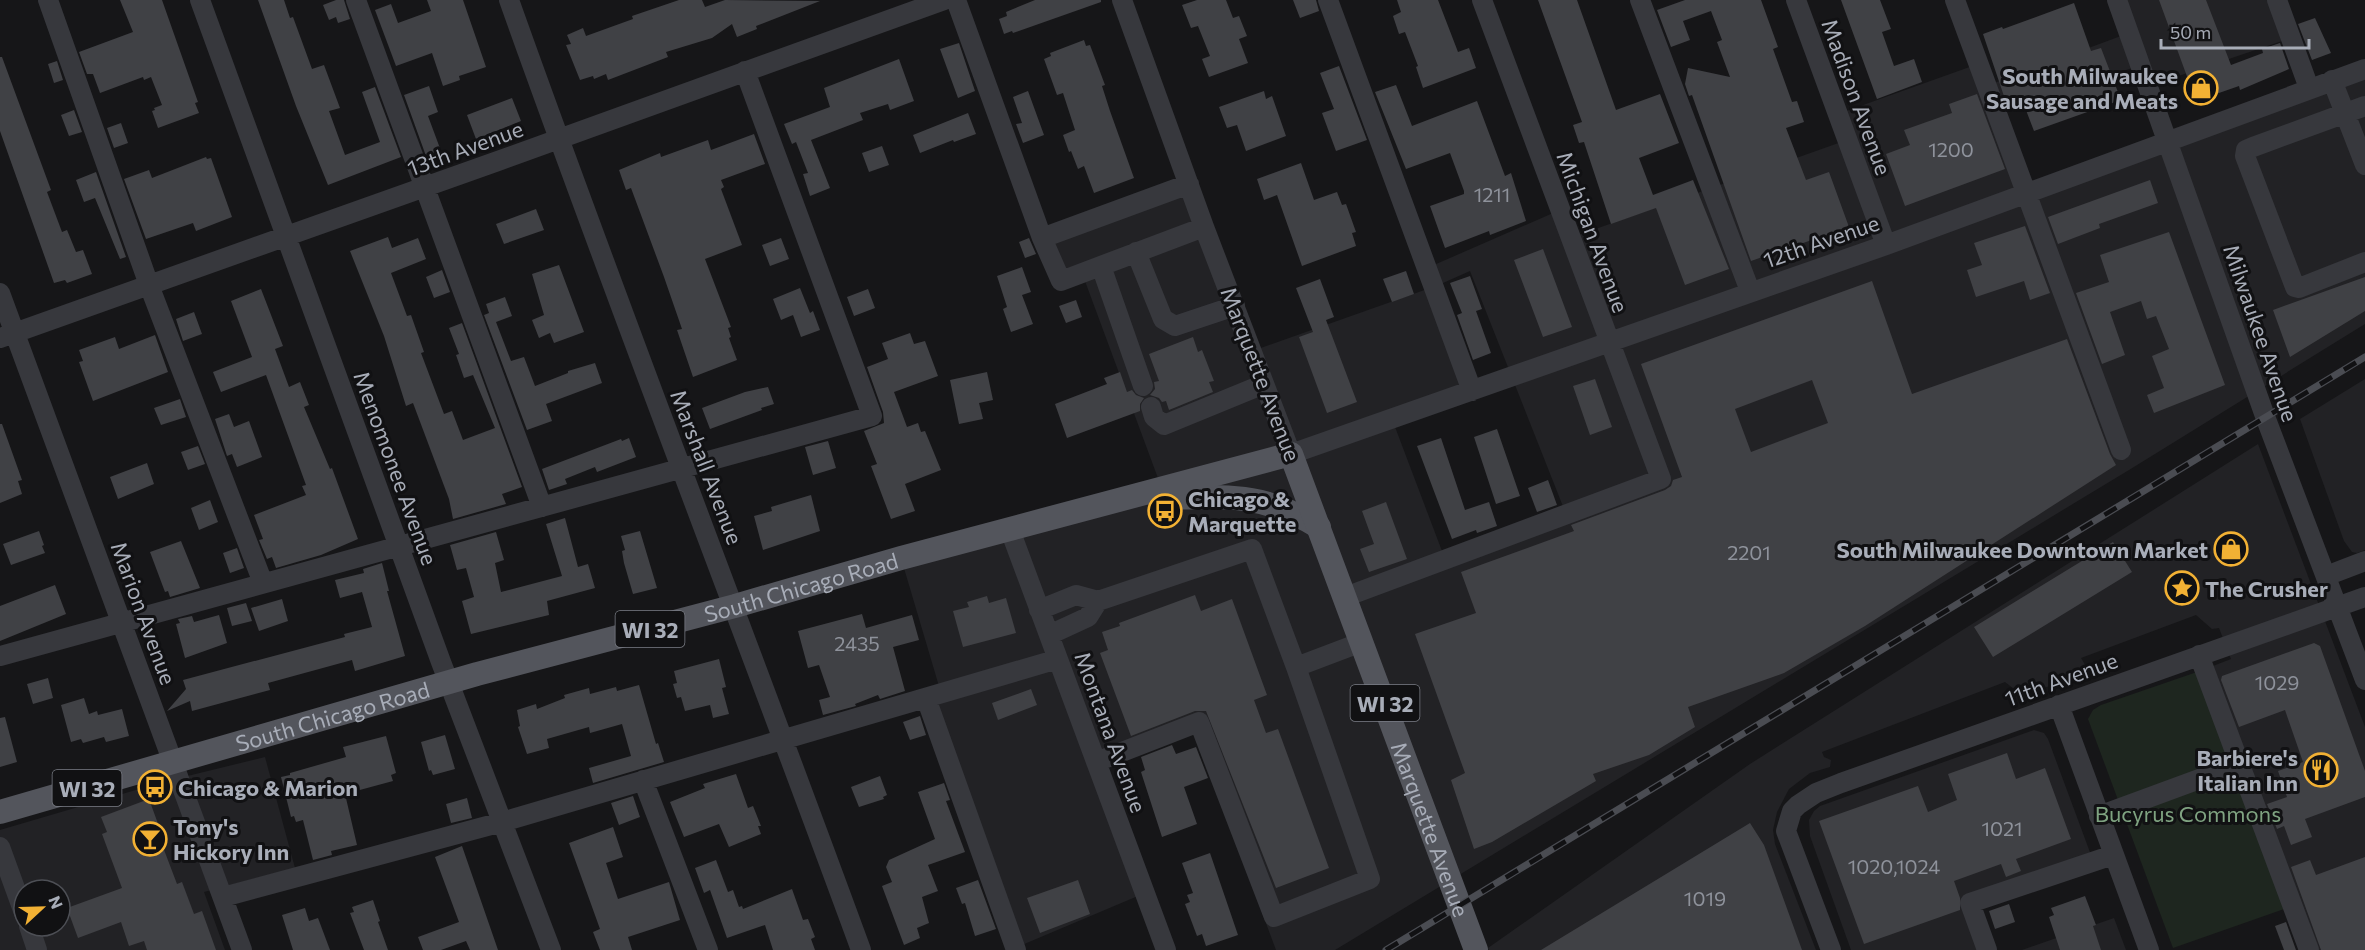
<svg xmlns="http://www.w3.org/2000/svg" width="2365" height="950" viewBox="0 0 2365 950" font-family="Commissioner,sans-serif">
  <style>
    .built { fill: #222225; fill-rule: evenodd }
    .green { fill: #1e261f }
    .building { fill: #404145; fill-rule: evenodd }
    .lines { fill: none; stroke-linecap: round; stroke-linejoin: round }
    .minor { stroke: #37383d; stroke-width: 20 }
    .major { stroke: #53555c; stroke-width: 24 }
    .rail-casing { stroke: #4a4c52; stroke-width: 7 }
    .rail { stroke: #111113; stroke-width: 4.5; stroke-dasharray: 14; stroke-linecap: butt }
    .labels { text-anchor: middle; dominant-baseline: central; stroke-width: 6; stroke-linejoin: round; paint-order: stroke }
    .number-label { font-size: 20px; fill: #8e929b }
    .shield { fill: #111113; stroke: #7b7e86; stroke-width: 1.5 }
    .shield-label { font-size: 21px; font-weight: bold; fill: #a8adb8 }
    .poi-label { font-size: 22px; font-weight: bold; fill: #a8adb8; stroke: #111113; text-anchor: start }
    .street-label { font-size: 22px; fill: #a8adb8; stroke: #111113 }
    .park-label { font-size: 22px; fill: #7fa381; stroke: #111113 }
  </style>
  <rect width="100%" height="100%" fill="#161618"/>
  <path class="built" d="M2117,0H2277L2291,38L2149,86L2141,65L1997,114L2026,192L2365,69V324L2129,470L1335,950H1276L1194,732L1099,770L1145,893L1015,948L926,698L941,693L901,558L1162,489L1082,273L1061,281L1042,238L1189,184L1252,351L1433,287L1427,268L1560,210L1570,238L1847,140L1838,114L1978,64L1994,83L2129,33ZM1470,271L1566,514L1445,559L1392,419L1472,391L1434,287Z
    M2365,379V550L2357,553L2352,552L2344,541L2300,419Z
    M2258,444L2365,727V950H2316L2213,666L2231,659L2219,628L2212,629L2196,615L2081,658L2090,673L2022,695L2005,682L1822,752L1824,757L1831,760L1830,767L1810,773L1789,789L1777,812L1773,830L1775,844L1816,950H1489L1488,948L1750,764Z
    M2034,730L2044,733L2048,739L2091,855L1963,900L1981,950H1851L1810,836L1809,820L1814,811L1820,806Z
    M265,757L295,868L204,892L225,950H0V830L163,782ZM24,890H60V926H24Z
    M2114,918L2126,950H2022Z"/>
  <path class="green" d="M2197,672L2287,908L2173,948L2088,719L2093,710L2101,705Z"/>
  <path class="building" d="M120,0H162L198,102L195,103L199,113L158,128L152,111L155,110L154,108L162,105L151,77L144,80L143,77L100,93L93,74H87L79,52L133,32Z
    M258,0H284L290,18L293,17L312,69L324,65L340,108L329,111L345,155L380,142L362,92L375,87L401,157L328,185L296,106Z
    M336,0H344L350,19L338,23L336,17L329,20L323,5Z
    M427,0H463L486,67L459,76L460,80L443,86L432,53L396,66L375,10L391,4L398,23L431,11Z
    M679,0H702L705,7L725,0L820,1L756,26L757,29L737,37L732,24L712,38L666,52L668,57L608,80L606,74L594,79L593,76L580,80L566,45L571,44L567,35L583,28L586,36L633,19L632,16Z
    M1035,0H1101V2L1013,33L1012,31L1004,34L999,19L1007,16L1006,12Z
    M1197,0H1226L1233,18L1239,16L1247,36L1239,39L1248,63L1209,77L1202,59L1210,56L1198,26L1191,28L1182,5Z
    M1293,0H1316L1319,11L1300,18Z
    M1397,0H1438L1458,52L1469,48L1476,68L1423,88L1416,67L1418,66L1405,32L1399,34L1393,16L1401,12Z
    M1538,0H1577L1616,110L1660,94L1679,143L1639,158L1653,195L1693,180L1729,269L1685,285L1656,208L1611,224L1584,142L1579,143L1573,125L1582,122Z
    M1685,0H1761L1778,47L1773,49L1792,102L1797,101L1804,122L1786,128L1806,180L1829,172L1849,227L1751,261L1692,95L1689,96L1685,84L1688,68L1730,77L1717,42L1722,40L1711,11L1683,21L1690,40L1671,47L1657,10Z
    M1841,0H1880L1891,29L1882,32L1894,66L1914,59L1922,82L1877,99Z
    M2159,0H2206L2231,65L2263,53L2262,49L2280,43L2289,69L2240,90L2239,86L2196,101Z
    M2074,3L2091,51L2101,48L2121,100L2034,131L2024,105L2009,111L1983,34L2002,27L2003,29Z
    M2315,18L2331,53L2312,60L2298,24Z
    M1084,40L1086,46L1090,45L1105,85L1102,86L1110,111L1134,178L1094,193L1084,166L1078,169L1071,151L1069,152L1063,135L1075,130L1063,93L1057,95L1044,59L1051,56L1050,53Z
    M959,43L975,91L958,98L940,49Z
    M0,57H2L51,190L47,192L62,232L67,230L76,252L83,250L92,274L67,283L65,280L54,283L0,131Z
    M899,59L914,101L890,110L888,104L860,113L863,120L811,140L830,188L810,196L803,174L808,173L796,142L792,144L784,124L830,107L824,88Z
    M57,61L63,80L54,83L48,64Z
    M1339,66L1367,140L1336,151L1322,113L1334,109L1320,73Z
    M1396,85L1412,126L1477,101L1505,176L1511,173L1526,221L1490,235L1489,231L1445,248L1430,206L1464,194V191L1450,153L1406,169L1375,92Z
    M429,86L438,112L428,116L441,151L426,156L404,95Z
    M1028,91L1044,135L1023,143L1016,124L1022,123L1013,97Z
    M1264,91L1266,99L1272,96L1286,136L1246,151L1237,125L1227,128L1219,107Z
    M1977,94L2005,169L1905,206L1886,154L1910,145L1904,130L1952,113L1949,104Z
    M512,98L521,121L476,139L467,115Z
    M74,110L82,132L69,136L61,115Z
    M968,113L976,134L954,142L953,140L920,153L913,135Z
    M121,123L128,143L114,148L107,128Z
    M754,134L765,164L721,180L724,187L721,189L742,245L705,259L731,327L728,328L731,337L729,338L737,360L693,377L677,330L682,329L664,277L631,188L626,190L619,170L660,153L661,157L708,140L711,150Z
    M882,146L889,165L869,172L862,153Z
    M206,157L207,159L211,158L232,217L196,231L193,223L146,239L124,179L149,170L152,178Z
    M1301,163L1314,200L1337,192L1342,205L1346,204L1356,232L1352,233L1356,246L1302,266L1277,195L1264,200L1257,179Z
    M96,172L126,257L120,259L95,198L84,202L76,180Z
    M2150,180L2158,203L2099,224L2100,228L2058,244L2048,217Z
    M536,209L544,230L504,244L496,224Z
    M2025,226L2050,293L2030,300L2024,281L1976,297L1967,270L1982,265L1974,243Z
    M2169,232L2225,385L2154,413L2147,395L2164,388L2152,356L2169,349L2156,316L2147,319L2141,301L2110,312L2125,355L2102,364L2076,293L2109,282L2100,255Z
    M388,237L392,248L418,238L426,259L391,273L407,316L411,315L424,352L421,353L444,414L452,411L463,440L495,428L473,375L464,378L456,355L459,354L449,328L462,323L522,487L502,494L506,504L453,519L449,499L413,403L406,406L384,336L350,251Z
    M781,238L789,259L770,266L762,245Z
    M1029,238L1036,254L1025,258L1019,242Z
    M1543,249L1572,327L1543,337L1514,260Z
    M559,265L584,332L554,343L550,333L539,338L532,320L544,315L532,274Z
    M1022,267L1031,292L1022,295L1033,324L1011,332L1003,309L1007,307L997,276Z
    M442,270L450,292L434,298L426,277Z
    M1406,271L1414,294L1392,302L1383,279Z
    M1470,276L1482,309L1476,311L1491,353L1473,360L1457,315L1462,313L1450,283Z
    M2365,277V311L2290,357L2273,310Z
    M1320,279L1334,317L1326,320L1357,402L1327,413L1299,337L1313,332L1296,288Z
    M1872,281L1912,394L2067,339L2110,454L2116,465L1865,626L1784,673L1688,707L1695,727L1649,755L1593,774L1596,781L1492,842L1474,849L1451,780L1465,773L1415,634L1476,613L1461,572L1574,531L1571,525L1665,490L1671,486L1673,480L1682,477L1641,364ZM1812,380L1828,423L1751,452L1735,409Z
    M800,288L810,313L813,311L820,330L801,337L793,315L781,320L773,299Z
    M261,289L283,346L275,349L289,387L300,382L309,405L304,407L330,469L332,468L358,539L321,555L276,568L272,557L267,559L259,540L263,539L254,515L306,495L302,486L306,485L266,375L221,392L213,372L252,357L231,301Z
    M868,289L875,308L854,316L847,297Z
    M505,297L512,316L496,322L511,361L524,357L535,386L568,373V371L595,363L602,383L546,404L552,421L527,430L484,315L489,313L486,304Z
    M1076,300L1082,317L1066,323L1059,306Z
    M194,312L202,334L183,341L176,319Z
    M910,333L914,344L925,341L938,376L894,392L907,427L918,423L921,432L925,431L941,470L905,484L915,511L891,519L871,466L877,464L864,431L884,423L883,412L867,367L888,359L882,343Z
    M155,335L168,372L93,401L79,362L83,361L79,350L115,337L119,349Z
    M1193,337L1198,352L1202,350L1214,381L1209,382L1213,392L1169,410L1166,401L1162,402L1159,398L1150,395L1155,389L1154,382L1159,381L1149,354Z
    M987,372L993,400L979,403L983,419L959,424L950,380Z
    M1120,372L1127,392L1132,390L1136,395L1144,398L1140,404V411L1067,438L1055,404L1107,384L1104,378Z
    M1595,379L1612,427L1590,435L1573,386Z
    M768,387L774,404L761,408L762,410L710,429L702,408L745,392Z
    M180,399L186,417L161,425L154,408Z
    M229,414L234,427L249,421L262,457L237,467L232,454L227,456L215,419Z
    M0,424H2L22,480L18,481L22,494L0,503Z
    M1497,429L1520,496L1496,504L1474,437Z
    M629,438L636,457L597,472L595,467L565,479L567,484L549,490L542,469L621,439L622,441Z
    M1441,438L1465,510L1489,502L1497,526L1477,533L1476,530L1452,539L1417,446Z
    M828,441L836,468L813,475L805,447Z
    M198,446L205,464L188,470L181,452Z
    M147,463L154,484L118,499L110,477Z
    M1548,480L1557,505L1537,512L1528,488Z
    M811,495L820,531L763,550L754,516L772,511L771,507Z
    M210,500L218,522L199,530L191,508Z
    M1386,502L1407,559L1369,572L1360,549L1374,544L1362,511Z
    M565,518L578,567L588,564L595,588L547,601L549,615L471,634L462,601L474,597L466,568L457,570L450,545L496,532L504,560L495,563L501,592L562,576L546,524Z
    M39,531L44,545L42,546L45,553L11,565L3,544Z
    M640,531L657,588L633,594L624,563L622,551L625,550L621,536Z
    M181,541L200,588L170,597L168,591L165,592L150,552Z
    M2113,542L2132,572L1993,657L1974,627Z
    M237,548L244,568L230,573L223,553Z
    M382,563L389,591H387L405,656L355,671L352,660L268,683L270,690L192,711L190,701L167,711L186,689L183,680L345,637L344,634L372,627L362,592L340,598L335,580L364,573L363,569Z
    M55,585L66,614L0,641V606Z
    M1195,595L1201,611L1232,599L1267,695L1254,700L1266,733L1278,729L1329,868L1276,888L1206,711H1195L1131,736L1100,653L1108,650L1102,632L1120,626L1119,623Z
    M987,596L989,603L1006,598L1016,633L963,647L953,611L969,607L967,602Z
    M282,599L288,621L259,631L251,608Z
    M246,603L252,621L232,626L227,608Z
    M862,614L866,628L912,615L919,640L893,647L905,691L880,699L878,695L855,704L856,706L823,715L819,700L830,697L819,665L808,668L798,631Z
    M219,615L227,643L185,658L176,624L180,623L178,619L192,616L194,622Z
    M2314,643L2320,646L2365,771V797L2305,819L2312,837L2291,845L2284,826L2277,829L2267,804L2287,797L2278,771L2303,762L2285,710L2239,727L2221,680L2222,676Z
    M719,659L726,687L722,688L729,714L713,718L710,705L685,711L681,697L677,698L673,684L677,683L674,671Z
    M48,678L53,698L33,704L27,684Z
    M639,685L656,744L658,743L664,762L593,783L589,768L631,756L622,724L590,733L589,727L547,739L549,748L527,754L518,727L520,726L517,710L536,704L537,709L565,698L564,695L589,688L590,694L616,687L617,691Z
    M1031,689L1037,705L998,720L992,703Z
    M84,698L89,714L97,711L98,715L122,709L129,736L106,742L104,737L83,743L81,739L71,742L61,705Z
    M920,716L926,735L910,740L903,722Z
    M5,717L17,762L0,767V718Z
    M445,735L455,769L433,775L431,770L429,771L421,742Z
    M386,736L396,773L391,775L393,781L345,794L357,845L331,851L332,855L313,860L303,820L296,822L294,816L291,817L281,777L290,775V773L346,757L343,747Z
    M1172,745L1176,754L1196,747L1208,778L1184,787L1197,824L1162,837L1141,772L1145,770L1141,757Z
    M2007,753L2016,779L2045,768L2071,839L2016,859L2021,871L2006,877L2001,864L1954,881L1960,898V910L1864,944L1819,821L1918,786L1928,812L1957,800L1948,774Z
    M736,774L748,808L753,806L761,826H758L761,834L729,847L719,824L684,837L670,802L705,788L703,784Z
    M880,776L887,795L883,797L884,799L859,807L851,787Z
    M944,783L950,800L946,801L965,852L928,865L938,891L922,897L929,923L917,928L920,938L904,945L882,886L892,882L886,867L889,860L935,839L918,792Z
    M633,796L640,817L619,825L611,803Z
    M467,798L472,818L451,823L446,804Z
    M149,799L161,832L158,834L177,884L182,882L194,914L202,911L216,950H147L144,941L129,946L121,922L78,938L67,908L122,888L102,834L107,832L101,817Z
    M1750,823L1764,845L1802,950H1541Z
    M613,827L623,857L606,863L618,899L669,882L680,920L628,937L632,950H600L593,932L600,929L569,843Z
    M462,846L498,950H470L466,941L441,950H423L418,937L459,922L435,857Z
    M1210,853L1238,935L1206,946L1202,934L1197,936L1185,904L1190,902L1187,895L1193,893L1182,863Z
    M2365,857V950H2321L2291,867L2310,860L2316,875Z
    M716,860L728,892L733,890L739,907L742,906L743,909L792,889L803,920L808,919L815,937L811,939L815,950H773L765,925L727,938L710,890L704,893L695,868Z
    M978,880L996,929L975,936L965,903L962,904L956,888Z
    M1078,880L1090,914L1040,933L1027,898Z
    M2085,896L2096,925L2093,926L2101,950H2060L2049,917L2054,915L2051,908Z
    M373,900L380,921L378,922L388,950H364L350,913L354,912L352,907Z
    M2009,904L2015,922L1995,929L1989,911Z
    M305,908L309,921L318,918L330,950H293L282,915Z
    M2286,922L2296,950H2284L2275,926Z"/>
  <g class="lines">
    <path class="minor" d="M48,0L149,285L263,583
      M200,0L441,662L551,950
      M356,0L542,507
      M509,0C622,318 745,633 861,950
      M956,0L1042,238L1061,281L1204,227
      M1122,0L1204,227L1291,454L1886,245L2365,69
      M1328,0L1472,391
      M1640,0L1750,291
      M1796,0L1886,245
      M1955,0L2121,450
      M2117,0L2266,419L2365,680
      M2277,0L2309,88
      M2332,80L2365,165
      M2365,106L2253,147L2246,150L2245,156L2295,287L2299,288L2365,262
      M1042,238L1189,184
      M1136,252L1163,319L1175,326L1235,306
      M1101,266L1143,386
      M0,293L242,950
      M0,338C315,227 630,114 944,0
      M1151,407L1154,417L1164,425L1264,384
      M1010,530L1166,950
      M2326,576L2365,561
      M1345,597L1661,479L1482,0
      M1098,601L1252,549L1296,667L1362,642
      M1039,610L1076,595L1098,601L1088,617L1049,635
      M2199,655L2309,950
      M0,656L872,416L745,71
      M926,698L1016,950
      M2059,705L2149,950
      M1096,762L1199,722L1274,917L1370,879L1296,667
      M643,780L708,950
      M2099,816L2240,764
      M0,847L24,913
      M223,897L502,822L1058,659
      M29,926L37,950
      M1831,950L1786,831L1792,811L1798,805L1816,793L1841,783L2365,597
      M1987,950L1970,903L2113,855"/>
    <g class="major">
      <path d="M1164,498C1228,497 1262,492 1319,527"/>
      <path id="s1" d="M0,812L477,674L735,606L901,558L1291,454L1476,950"/>
    </g>
    <g class="rail-casing">
      <path id="rail" d="M1386,950L2365,357"/>
    </g>
    <use href="#rail" class="rail"/>
  </g>
  <defs>
    <g id="shop-ring" transform="scale(1.725)"><circle r="9.5" fill="#111113" stroke="#f2b134" stroke-width="1.5"/><path d="M-5-2.5h2.3a2.7 3.5 0 0 1 5.4 0H5L5.5 6h-11ZM-1.5-2.5h3a1.5 2.3 0 0 0-3 0Z" fill="#f2b134"/></g>
    <g id="bus-ring" transform="scale(1.725)"><circle r="9.5" fill="#111113" stroke="#f2b134" stroke-width="1.5"/><path d="M-5-6H5V4H4V6H2V4H-2V6H-4V4H-5ZM-3.5-4V0h7V-4ZM-3.5 1.2v1.5H-2V1.2ZM2 1.2v1.5H3.5V1.2Z" fill="#f2b134"/></g>
    <g id="sight-ring" transform="scale(1.725)"><circle r="9.5" fill="#111113" stroke="#f2b134" stroke-width="1.5"/><path d="M0-6L1.8-2.2L6-1.7L2.9 1.2L3.7 5.4L0 3.3L-3.7 5.4L-2.9 1.2L-6-1.7L-1.8-2.2Z" fill="#f2b134"/></g>
    <g id="restaurant-ring" transform="scale(1.725)"><circle r="9.5" fill="#111113" stroke="#f2b134" stroke-width="1.5"/><path d="M-5-6h1v4h1v-4h1v4h1v-4h1v5L-1.5 .5V6h-2V.5L-5-1ZM5-6V6H3V1.5H1.5Q1.5-4 5-6Z" fill="#f2b134"/></g>
    <g id="bar-ring" transform="scale(1.725)"><circle r="9.5" fill="#111113" stroke="#f2b134" stroke-width="1.5"/><path d="M-6-5H6L.8 .8V4.5H3.5V6h-7V4.5H-.8V.8Z" fill="#f2b134"/></g>
  </defs>
  <g fill-rule="evenodd">
    <use href="#shop-ring" x="2201" y="88"/>
    <use href="#bus-ring" x="1165" y="511"/>
    <use href="#shop-ring" x="2231" y="549"/>
    <use href="#sight-ring" x="2182" y="588"/>
    <use href="#restaurant-ring" x="2321" y="770"/>
    <use href="#bus-ring" x="155" y="787"/>
    <use href="#bar-ring" x="150" y="839"/>
  </g>
  <g class="labels">
    <g class="number-label">
      <text x="1951" y="149">1200</text>
      <text x="1492" y="194">1211</text>
      <text x="1749" y="552">2201</text>
      <text x="857" y="643">2435</text>
      <text x="2277" y="682">1029</text>
      <text x="2002" y="828">1021</text>
      <text x="1894" y="866">1020,1024</text>
      <text x="1705" y="898">1019</text>
    </g>
    <g class="shield">
      <rect x="615.5" y="611" width="69" height="36" rx="4.5"/>
      <rect x="1350.5" y="685" width="69" height="36" rx="4.5"/>
      <rect x="52.5" y="770" width="69" height="36" rx="4.5"/>
    </g>
    <g class="shield-label">
      <text x="650" y="629">WI 32</text>
      <text x="1385" y="703">WI 32</text>
      <text x="87" y="788">WI 32</text>
    </g>
    <g class="poi-label">
      <text x="2178" y="75" text-anchor="end">South Milwaukee<tspan x="2178" dy="25">Sausage and Meats</tspan></text>
      <text x="1188" y="498">Chicago &amp;<tspan x="1188" dy="25">Marquette</tspan></text>
      <text x="2208" y="549" text-anchor="end">South Milwaukee Downtown Market</text>
      <text x="2205" y="588">The Crusher</text>
      <text x="2298" y="757" text-anchor="end">Barbiere's<tspan x="2298" dy="25">Italian Inn</tspan></text>
      <text x="178" y="787">Chicago &amp; Marion</text>
      <text x="173" y="826">Tony's<tspan x="173" dy="25">Hickory Inn</tspan></text>
    </g>
    <g class="street-label">
      <text transform="translate(1857 97) rotate(70)">Madison Avenue</text>
      <text transform="translate(465 148) rotate(-20)">13th Avenue</text>
      <text transform="translate(1593 232) rotate(70)">Michigan Avenue</text>
      <text transform="translate(1821 241) rotate(-19)">12th Avenue</text>
      <text transform="translate(2261 333) rotate(71)">Milwaukee Avenue</text>
      <text transform="translate(1261 374) rotate(69)">Marquette Avenue</text>
      <text transform="translate(707 467) rotate(69)">Marshall Avenue</text>
      <text transform="translate(396 468) rotate(70)">Menomonee Avenue</text>
      <text stroke="none"><textPath href="#s1" startOffset="832">South Chicago Road</textPath></text>
      <text transform="translate(144 613) rotate(70)">Marion Avenue</text>
      <text transform="translate(2061 679) rotate(-20)">11th Avenue</text>
      <text stroke="none"><textPath href="#s1" startOffset="346">South Chicago Road</textPath></text>
      <text transform="translate(1111 732) rotate(70)">Montana Avenue</text>
      <text stroke="none"><textPath href="#s1" startOffset="1740">Marquette Avenue</textPath></text>
    </g>
    <g class="park-label">
      <text x="2188" y="813">Bucyrus Commons</text>
    </g>
  </g>
  <g transform="translate(42 908) rotate(68)"><circle r="28" fill="#111113" stroke="#4d4f55" stroke-width="1.5"/>
  <path d="M0-4.5L10 22L0 15L-10 22Z" fill="#f2b134"/>
  <text y="-9" font-size="16" font-weight="bold" text-anchor="middle" fill="#a8adb8">N</text>
  </g>
  <path d="M2161 39v9h148v-9" fill="none" stroke="#a8adb8" stroke-width="3"/>
  <text x="2170" y="39" font-size="18" fill="#a8adb8" stroke="#111113" stroke-width="4.5" paint-order="stroke">50 m</text>
</svg>
